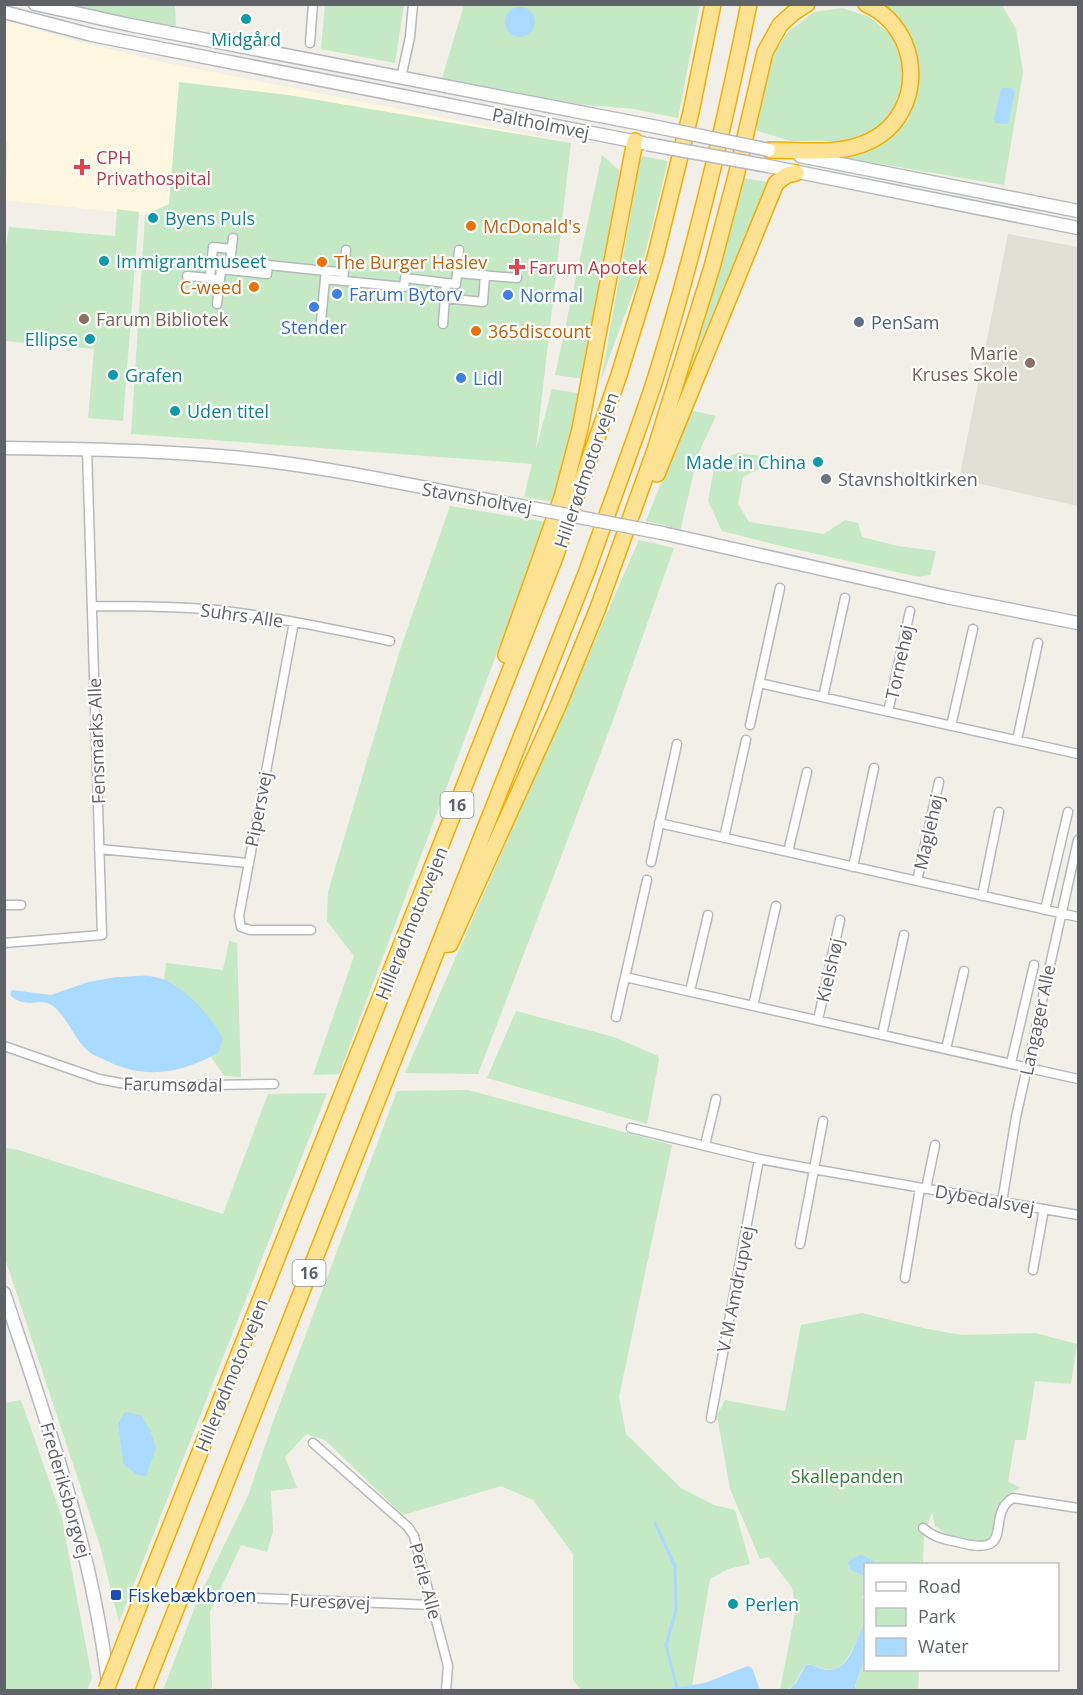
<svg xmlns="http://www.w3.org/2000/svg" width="1083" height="1695" viewBox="0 0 1083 1695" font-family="'Open Sans',sans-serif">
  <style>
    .commercial { fill: #fef7e0 }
    .education { fill: #e1ded6 }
    .green { fill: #c5e8c5; fill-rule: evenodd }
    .water { fill: #aadaff }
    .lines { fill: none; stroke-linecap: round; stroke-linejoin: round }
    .stream { stroke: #aadaff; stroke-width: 3 }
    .street-casing { stroke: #b5b8bc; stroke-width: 11 }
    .secondary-casing { stroke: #b6babf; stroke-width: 15 }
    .highway-casing { stroke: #f9ab00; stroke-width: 18 }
    .street { stroke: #fff; stroke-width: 8 }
    .secondary { stroke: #fff; stroke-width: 12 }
    .highway { stroke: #fde293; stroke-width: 15 }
    .secondary-bridge-casing { stroke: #b6babf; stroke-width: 15; stroke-linecap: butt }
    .highway-bridge-casing { stroke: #f9ab00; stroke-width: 18; stroke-linecap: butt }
    .secondary-bridge { stroke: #fff; stroke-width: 12 }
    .highway-bridge { stroke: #fde293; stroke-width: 15 }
    .culture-dot { fill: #0f9aa8; stroke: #fff; stroke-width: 2 }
    .health-dot { fill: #e0444e; stroke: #fff; stroke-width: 2 }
    .food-dot { fill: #e8710a; stroke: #fff; stroke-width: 2 }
    .shop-dot { fill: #3f7fe0; stroke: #fff; stroke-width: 2 }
    .education-dot { fill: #8d6e63; stroke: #fff; stroke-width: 2 }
    .service-dot { fill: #5c6f8a; stroke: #fff; stroke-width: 2 }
    .worship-dot { fill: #6b7280; stroke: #fff; stroke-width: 2 }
    .transit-dot { fill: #1a4fb4; stroke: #fff; stroke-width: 2 }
    .labels { text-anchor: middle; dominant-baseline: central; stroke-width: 4.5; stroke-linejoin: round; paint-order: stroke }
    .shield { fill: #fff; stroke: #8f9295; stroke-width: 1.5 }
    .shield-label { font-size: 16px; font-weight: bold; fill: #5f6368 }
    .culture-label { font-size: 18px; fill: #0d838f; stroke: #fff; text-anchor: start }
    .street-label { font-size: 18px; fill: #5f6368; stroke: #fff }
    .health-label { font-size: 18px; fill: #be3a42; stroke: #fff; text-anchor: start }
    .food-label { font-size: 18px; fill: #c56008; stroke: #fff; text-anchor: start }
    .shop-label { font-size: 18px; fill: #366cbe; stroke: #fff; text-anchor: start }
    .education-label { font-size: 18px; fill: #785e54; stroke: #fff; text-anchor: start }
    .service-label { font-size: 18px; fill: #4e5e75; stroke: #fff; text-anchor: start }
    .worship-label { font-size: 18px; fill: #5b616d; stroke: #fff; text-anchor: start }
    .park-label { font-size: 18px; fill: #348238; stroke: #fff }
    .transit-label { font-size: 18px; fill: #164399; stroke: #fff; text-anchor: start }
  </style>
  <rect width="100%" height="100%" fill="#f1efe8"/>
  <path class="commercial" d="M4,19L67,39L166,63L571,143L534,464L131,434L145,215L5,200L9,143L4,142Z"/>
  <path class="education" d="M1008,234L1078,247V506L959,479Z"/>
  <path class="green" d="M325,4L404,5L395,63L321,49Z
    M62,5H175L176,28L79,10Z
    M464,5H700L678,118L634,109L578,104L442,78Z
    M878,5H1002L1016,29L1023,72L1004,185L834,156L854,152L886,140L909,119L918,78Z
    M842,8L870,17L891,35L901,56L905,80L895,111L878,128L848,141H791L755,130L773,54L788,32L814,12Z
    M179,82L288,95L571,143L536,449L552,389L583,394L555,502L524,497L532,464L131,434L145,215L169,204Z
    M602,155L620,171L585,379L555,375Z
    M641,156L668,161L640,274L601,380Z
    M743,178L767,182L683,394Z
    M117,209L139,212L123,421L88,418L94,349L4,341V258L9,227L115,236Z
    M690,410L716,416L698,454L680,532L665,525L646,521Z
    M738,453L769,457L764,466L743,477L738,504L749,522L824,534L845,520L858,523L862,537L898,546L936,551L930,575L919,577L781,546L722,531L708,501L714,469L724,458Z
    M450,506L546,522L339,1074L313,1075L354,956L327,921L328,892L400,650Z
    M639,540L674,548L612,723L478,1074L405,1073Z
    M229,941L237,943L241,1077L224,1076L211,1057L218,1053L164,981L166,963L223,970Z
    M516,1011L614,1037L658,1056L659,1060L647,1124L487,1078Z
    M468,1090L672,1145L619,1397L626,1434L681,1488L714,1505L735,1510L750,1564L728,1569L710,1579L692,1686L662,1690H581L573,1680V1554L533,1500L501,1486L403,1515L325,1440L306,1434L285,1457L297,1488L271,1491L273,1531L267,1552L241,1545L210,1612L212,1688L206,1690H163L198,1599L248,1496L273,1422L397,1091Z
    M327,1093L119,1622L100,1546L5,1258L4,1148L15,1149L223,1214L268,1094ZM118,1424L137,1475L123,1464Z
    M862,1313L927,1329L962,1335L1036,1333L1077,1344L1071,1384L1035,1381L1026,1440H1015L1008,1482L1021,1488C993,1496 1001,1519 988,1540C968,1544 951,1539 935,1526L932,1512L924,1535L923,1564H866L865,1591L862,1597C866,1603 867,1613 865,1620C864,1630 846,1666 836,1669C826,1672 818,1666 808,1664C797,1672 799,1690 780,1690L796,1608L792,1588L769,1557L760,1559L730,1489L717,1416L725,1400L785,1411L801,1325Z
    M21,1400L62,1518L92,1678L87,1690H5V1403Z
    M865,1657L866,1670H919L918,1690H856L855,1687Z"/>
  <path class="water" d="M505 22a15 15 0 1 1 30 0a15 15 0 1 1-30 0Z
    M1003,88H1011L1015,91L1008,124L995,123L994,118L1001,90Z
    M117,977C129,977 144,974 155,977C180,981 213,1017 223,1039L218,1053C181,1073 146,1080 107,1061C101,1058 92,1055 87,1050C74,1038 67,1017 53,1006C40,996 28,1011 10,995L12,990L51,995L88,982Z
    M125,1412L141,1415L150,1430L156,1448L146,1476L137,1475L123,1464L118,1424Z
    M862,1555L877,1563V1564H866L865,1576L851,1570L848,1562L855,1557Z
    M865,1622V1657L855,1686L856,1690H788L796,1683L806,1665C814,1663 820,1670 829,1670C851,1670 856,1638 865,1622Z
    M748,1666L752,1668L760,1690H662L705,1683Z"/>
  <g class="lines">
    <path class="stream" d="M655,1523L675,1566L676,1610L666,1645L677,1688"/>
    <g class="street-casing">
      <path id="street" d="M310,43L313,4
        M401,78L410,37L413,4
        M233,238L229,270L267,274L268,265L326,271L325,279L404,287L405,278L446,283L443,324
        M459,250L457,273L517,278
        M326,271L344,272
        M187,276L220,279L217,304
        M210,278L213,247L231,249
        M220,279L221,269L229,270
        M343,281L346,250
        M446,283L456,284L457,273
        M445,298L483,302L485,275
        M321,322L325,279
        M92,606C134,606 175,606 217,610C275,617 333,629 390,641
        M294,622L239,916L241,927L250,930H311
        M759,683L1078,754
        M823,697L845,598
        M888,712L910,611
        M750,725L780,588
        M951,726L973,629
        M1017,740L1038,643
        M659,823L1078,917
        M724,838L746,740
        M99,849L248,863
        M788,852L807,772
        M651,862L677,744
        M853,867L874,768
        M917,881L939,782
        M982,896L999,812
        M4,905H21
        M1045,910L1068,812
        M4,943L102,935L87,449
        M625,977L1078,1079
        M690,991L708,915
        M753,1006L776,906
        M616,1017L647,880
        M818,1020L840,920
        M882,1035L904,935
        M4,1046L99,1079L120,1083L144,1086L274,1084
        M946,1049L964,971
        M1011,1063L1034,965
        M631,1128L759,1159L813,1169L1078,1215
        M705,1145L716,1099
        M926,1189L935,1145
        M1002,1202L1016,1117L1078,840
        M800,1244L823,1121
        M1033,1270L1044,1209
        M905,1278L920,1188
        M711,1418L759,1159
        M313,1443L408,1527L414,1536L448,1666L446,1690
        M923,1528C936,1539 945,1539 961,1543C1018,1557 984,1515 1013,1498L1078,1508
        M227,1597L432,1605"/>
    </g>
    <g class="secondary-casing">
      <path id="secondary" d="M35,4L130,25L652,126
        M4,12L92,35L643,143
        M800,156L1078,211
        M768,166L1078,228
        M4,448C76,449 148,450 219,456C320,464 421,488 521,506
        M662,533L946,597L1078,623
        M4,1293C47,1422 92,1548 108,1683"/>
    </g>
    <g class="highway-casing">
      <path id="highway" d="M769,150C801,150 840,156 870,141C927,113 923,29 866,4
        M657,474L776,183L787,175L796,173
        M506,655L562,497L580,429L635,141
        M439,945L450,944L558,706L598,608L655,450L712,267L736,176L765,52L780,25L793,13L807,4
        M146,1588L554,560L619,375L655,258L691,112L713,4
        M144,1690L587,571C609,508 633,446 654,383C693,259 723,132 749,4"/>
    </g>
    <use href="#street" class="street"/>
    <use href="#secondary" class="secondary"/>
    <use href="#highway" class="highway"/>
    <g class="secondary-bridge-casing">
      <path id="secondary-bridge" d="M652,126L769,150
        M647,144L768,166
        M521,506L662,533"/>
    </g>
    <g class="highway-bridge-casing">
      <path id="highway-bridge" d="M106,1690L146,1588"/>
    </g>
    <use href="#secondary-bridge" class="secondary-bridge"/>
    <use href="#highway-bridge" class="highway-bridge"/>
  </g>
  <g class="culture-dot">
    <circle cx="246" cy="19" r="6"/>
    <circle cx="153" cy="218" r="6"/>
    <circle cx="104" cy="261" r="6"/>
    <circle cx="90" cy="339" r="6"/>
    <circle cx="113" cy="375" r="6"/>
    <circle cx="175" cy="411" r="6"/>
    <circle cx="818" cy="462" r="6"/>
    <circle cx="733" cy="1604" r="6"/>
  </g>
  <g class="health-dot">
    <path d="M79 158h6v6h6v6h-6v6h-6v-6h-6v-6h6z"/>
    <path d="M514 258h6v6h6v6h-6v6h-6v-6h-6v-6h6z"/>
  </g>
  <g class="food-dot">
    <circle cx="471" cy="226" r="6"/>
    <circle cx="322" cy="262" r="6"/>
    <circle cx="254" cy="287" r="6"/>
    <circle cx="476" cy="331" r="6"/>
  </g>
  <g class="shop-dot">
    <circle cx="337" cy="294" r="6"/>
    <circle cx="508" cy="295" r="6"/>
    <circle cx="314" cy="307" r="6"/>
    <circle cx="461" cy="378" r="6"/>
  </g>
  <g class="education-dot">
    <circle cx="84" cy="319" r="6"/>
    <circle cx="1030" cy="363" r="6"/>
  </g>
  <circle class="service-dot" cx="859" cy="322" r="6"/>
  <circle class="worship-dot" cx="826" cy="479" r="6"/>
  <rect class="transit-dot" x="110" y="1589" width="12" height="12" rx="3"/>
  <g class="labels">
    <g class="shield">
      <rect x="440.5" y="792" width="33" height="26" rx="4.5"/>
      <rect x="292.5" y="1260" width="33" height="26" rx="4.5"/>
    </g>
    <g class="shield-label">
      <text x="457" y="805">16</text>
      <text x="309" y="1273">16</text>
    </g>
    <g class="culture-label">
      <text x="246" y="39" text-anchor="middle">Midgård</text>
      <text x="165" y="218">Byens Puls</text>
      <text x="116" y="261">Immigrantmuseet</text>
      <text x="78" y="339" text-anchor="end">Ellipse</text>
      <text x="125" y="375">Grafen</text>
      <text x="187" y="411">Uden titel</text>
      <text x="806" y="462" text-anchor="end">Made in China</text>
      <text x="745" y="1604">Perlen</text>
    </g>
    <g class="street-label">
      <text transform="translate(541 123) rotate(11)">Paltholmvej</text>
      <text transform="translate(586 470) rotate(-71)">Hillerødmotorvejen</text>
      <text transform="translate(477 498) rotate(10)">Stavnsholtvej</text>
      <text transform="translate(242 615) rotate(8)">Suhrs Alle</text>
      <text transform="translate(899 662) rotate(-78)">Tornehøj</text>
      <text transform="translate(96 741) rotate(-92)">Fensmarks Alle</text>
      <text transform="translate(258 809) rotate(-79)">Pipersvej</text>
      <text transform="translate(928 832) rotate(-77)">Maglehøj</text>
      <text transform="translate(411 923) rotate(-68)">Hillerødmotorvejen</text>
      <text transform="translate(829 970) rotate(-77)">Kielshøj</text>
      <text transform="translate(1037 1020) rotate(-78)">Langager Alle</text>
      <text transform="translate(173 1084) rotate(1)">Farumsødal</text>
      <text transform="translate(985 1199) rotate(10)">Dybedalsvej</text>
      <text transform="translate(735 1289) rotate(-79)">V M Amdrupvej</text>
      <text transform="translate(231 1375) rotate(-68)">Hillerødmotorvejen</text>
      <text transform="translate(66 1490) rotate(74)">Frederiksborgvej</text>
      <text transform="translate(426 1581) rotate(75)">Perle Alle</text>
      <text transform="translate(330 1601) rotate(2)">Furesøvej</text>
    </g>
    <g class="health-label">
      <text x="96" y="157">CPH<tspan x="96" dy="21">Privathospital</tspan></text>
      <text x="529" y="267">Farum Apotek</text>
    </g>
    <g class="food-label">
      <text x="483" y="226">McDonald's</text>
      <text x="334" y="262">The Burger Haslev</text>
      <text x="242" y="287" text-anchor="end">C-weed</text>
      <text x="488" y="331">365discount</text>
    </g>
    <g class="shop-label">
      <text x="349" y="294">Farum Bytorv</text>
      <text x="520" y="295">Normal</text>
      <text x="314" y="327" text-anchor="middle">Stender</text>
      <text x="473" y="378">Lidl</text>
    </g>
    <g class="education-label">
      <text x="96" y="319">Farum Bibliotek</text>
      <text x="1018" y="353" text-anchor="end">Marie<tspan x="1018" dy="21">Kruses Skole</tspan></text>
    </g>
    <g class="service-label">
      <text x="871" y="322">PenSam</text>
    </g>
    <g class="worship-label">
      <text x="838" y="479">Stavnsholtkirken</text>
    </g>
    <g class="park-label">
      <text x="847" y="1476">Skallepanden</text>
    </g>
    <g class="transit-label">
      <text x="128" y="1595">Fiskebækbroen</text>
    </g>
  </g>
  <rect width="1083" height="1695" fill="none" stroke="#5f6368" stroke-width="12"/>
  <rect x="864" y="1563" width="195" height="108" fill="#ffffff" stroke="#bfc1c3" stroke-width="1.5"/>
  <rect x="876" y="1582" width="30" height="9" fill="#ffffff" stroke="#bfc1c3" stroke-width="1.5"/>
  <text x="918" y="1593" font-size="18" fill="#5f6368">Road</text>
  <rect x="876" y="1608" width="30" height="18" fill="#c5e8c5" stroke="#bfc1c3" stroke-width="1.5"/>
  <text x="918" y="1623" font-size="18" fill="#5f6368">Park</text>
  <rect x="876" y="1638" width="30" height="18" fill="#aadaff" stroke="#bfc1c3" stroke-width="1.5"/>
  <text x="918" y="1653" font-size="18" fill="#5f6368">Water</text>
</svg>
